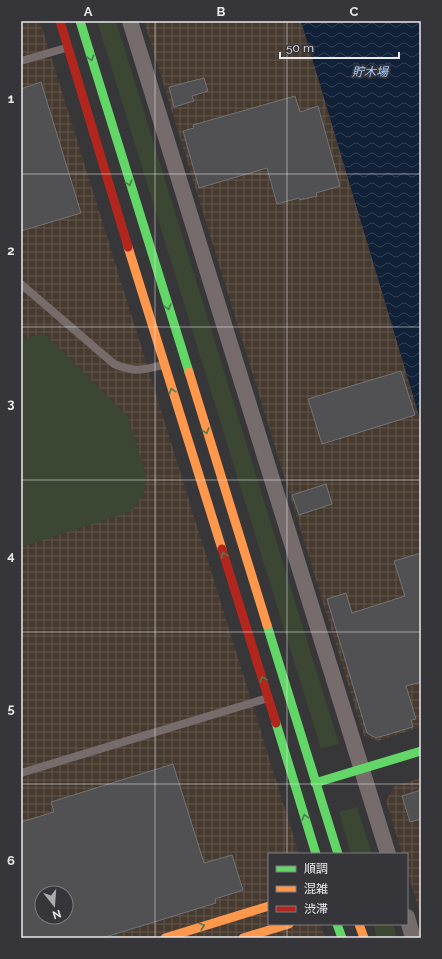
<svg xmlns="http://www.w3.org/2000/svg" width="442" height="959" viewBox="0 0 442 959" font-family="Raleway,'Noto Sans JP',sans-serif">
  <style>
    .industrial { fill: url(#industrial-grid); fill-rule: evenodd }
    .green { fill: #3b4633 }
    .water { fill: url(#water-waves) }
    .building { fill: #515153; stroke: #747476; fill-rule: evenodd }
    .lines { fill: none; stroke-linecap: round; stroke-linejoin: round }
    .lane { stroke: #776c6c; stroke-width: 8 }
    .street { stroke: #776c6c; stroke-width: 16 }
    .fast { stroke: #63d668; stroke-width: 9 }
    .slow { stroke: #ff974d; stroke-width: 9 }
    .jam { stroke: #b3261e; stroke-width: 9 }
    .oneway { stroke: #4a7d4f }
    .grid { fill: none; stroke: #e9e9ec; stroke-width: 1; stroke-opacity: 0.55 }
    .labels { text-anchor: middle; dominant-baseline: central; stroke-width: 4; stroke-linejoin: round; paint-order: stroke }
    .water-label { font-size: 12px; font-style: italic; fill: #a5caff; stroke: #36353a }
    .neatline { fill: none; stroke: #e9e9ec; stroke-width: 1.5 }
    .grid-label { font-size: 13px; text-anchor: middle; font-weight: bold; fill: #e9e9ec }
  </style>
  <defs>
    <pattern id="industrial-grid" width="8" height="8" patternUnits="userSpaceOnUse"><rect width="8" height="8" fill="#473a2f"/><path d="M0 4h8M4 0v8" fill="none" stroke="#62564d"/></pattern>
    <pattern id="water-waves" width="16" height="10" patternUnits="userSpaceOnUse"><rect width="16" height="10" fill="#112138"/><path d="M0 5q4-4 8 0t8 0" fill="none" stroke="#344155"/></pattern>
  </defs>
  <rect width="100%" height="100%" fill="#373639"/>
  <path class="industrial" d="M21,21H40L299,854H269V924H320L325,938H21ZM42,893H66V917H42Z
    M144,21H301L421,422V727L378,741L364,736Z
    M421,778V916L407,870V854H402L386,801L394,786Z"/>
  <path class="green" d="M97,21H116L339,744L321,749Z
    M44,333L127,415L146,474L144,491L140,500L130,512L21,547V340Z
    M357,807L372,854H351L339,812Z
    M373,924H393L397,938H377Z"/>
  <path class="water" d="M301,21H421V422Z"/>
  <path class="building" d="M204,78L208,91L192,96L194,101L174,107L169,87Z
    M41,82L81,213L21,231V89Z
    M295,96L300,112L318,106L340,186L316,193L317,196L300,200L299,198L277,204L267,168L199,188L183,131L194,128L193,125Z
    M401,371L415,415L322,444L308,399Z
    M326,484L332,504L299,515L292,495Z
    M421,553V682L406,686L416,719L411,720L413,727L376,738L367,733L327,599L346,593L352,613L405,596L394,561Z
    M173,764L204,863L232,855L243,890L215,899L216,903L102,938H21V822L54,812L51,802ZM42,893H66V917H42Z
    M421,790V819L410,822L402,796Z"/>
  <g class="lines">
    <path class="lane" d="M21,61L66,48
      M21,284L114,364C137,373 140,370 164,365
      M21,773L268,698"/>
    <path class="street" d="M130,21L388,854
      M407,917L413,938"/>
    <path class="fast" d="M80,21L189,372
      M267,625L338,854
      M276,723L316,854
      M315,783L421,751
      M337,924L342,938"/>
    <path class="slow" d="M128,247L222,549
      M189,372L267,625
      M359,924L364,938
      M165,938L269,906
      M243,938L289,924"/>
    <path class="jam" d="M60,21L128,247
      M222,549L276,723"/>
  </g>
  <defs><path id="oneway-chevron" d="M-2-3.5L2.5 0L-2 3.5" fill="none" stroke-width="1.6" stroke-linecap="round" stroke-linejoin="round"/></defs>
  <g class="oneway">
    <use href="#oneway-chevron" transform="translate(91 58) rotate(73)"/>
    <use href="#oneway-chevron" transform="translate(129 183) rotate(73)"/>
    <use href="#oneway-chevron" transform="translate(168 307) rotate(73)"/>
    <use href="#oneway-chevron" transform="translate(172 391) rotate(-108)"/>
    <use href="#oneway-chevron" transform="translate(206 431) rotate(73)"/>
    <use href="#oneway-chevron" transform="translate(224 555) rotate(-108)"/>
    <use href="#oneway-chevron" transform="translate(263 679) rotate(-108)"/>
    <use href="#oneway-chevron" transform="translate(305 817) rotate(-107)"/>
    <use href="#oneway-chevron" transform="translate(202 926) rotate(-17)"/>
  </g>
  <path class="grid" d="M155,21V938M287,21V854M21,174H421M21,327H421M21,480H421M21,632H421M21,784H421M287,924V938"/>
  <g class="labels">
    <g class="water-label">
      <text x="370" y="72">貯木場</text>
    </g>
  </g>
  <rect width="442" height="959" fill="none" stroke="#36353a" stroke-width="44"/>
  <rect x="268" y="853" width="140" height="72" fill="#36353a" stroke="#7e7d81"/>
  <rect x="276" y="866" width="20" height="6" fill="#63d668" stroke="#7e7d81"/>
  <text x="304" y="873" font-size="12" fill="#e9e9ec">順調</text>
  <rect x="276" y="886" width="20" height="6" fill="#ff974d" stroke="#7e7d81"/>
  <text x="304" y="893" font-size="12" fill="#e9e9ec">混雑</text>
  <rect x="276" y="906" width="20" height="6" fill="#b3261e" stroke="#7e7d81"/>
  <text x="304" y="913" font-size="12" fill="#e9e9ec">渋滞</text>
  <g transform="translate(54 905) rotate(163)"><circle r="19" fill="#36353a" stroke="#7e7d81"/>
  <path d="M0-3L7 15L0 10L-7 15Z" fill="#abaaad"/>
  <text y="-6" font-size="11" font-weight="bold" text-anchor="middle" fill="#e9e9ec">N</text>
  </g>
  <path d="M280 52v6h119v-6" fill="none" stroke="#e9e9ec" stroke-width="2"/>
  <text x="286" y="52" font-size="12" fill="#e9e9ec" stroke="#36353a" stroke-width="3" paint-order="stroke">50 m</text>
  <rect x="22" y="22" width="398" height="915" class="neatline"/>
  <g class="grid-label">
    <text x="88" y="16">A</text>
    <text x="221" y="16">B</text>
    <text x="354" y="16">C</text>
    <text x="11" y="103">1</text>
    <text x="11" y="255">2</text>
    <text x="11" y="408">3</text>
    <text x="11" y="560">4</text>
    <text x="11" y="713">5</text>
    <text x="11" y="865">6</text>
  </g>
</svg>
